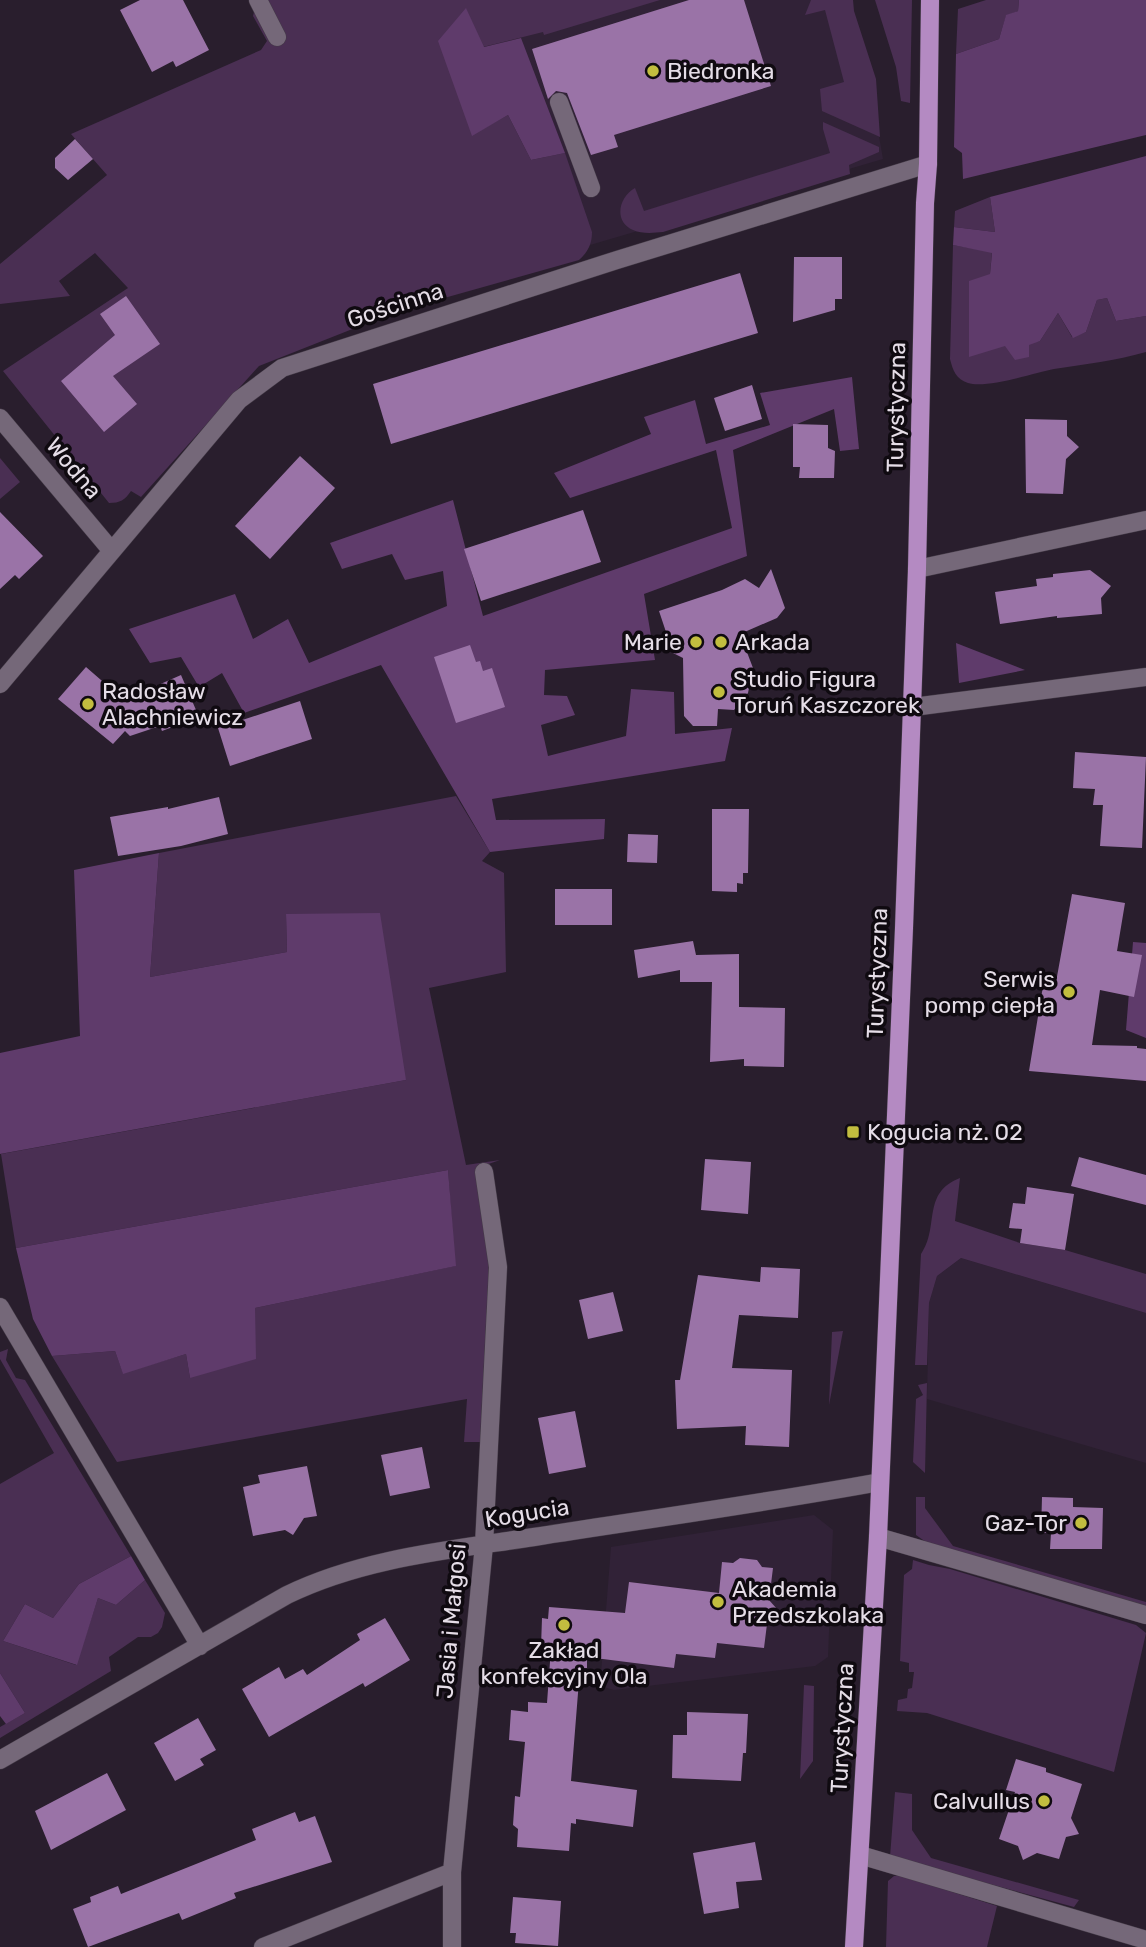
<svg xmlns="http://www.w3.org/2000/svg" width="1146" height="1947" viewBox="0 0 1146 1947" font-family="Rubik,sans-serif">
  <style>
    .built { fill: #312237 }
    .green { fill: #4a2f53 }
    .forest { fill: #5f3b6b }
    .building { fill: #9a73a7 }
    .lines { fill: none; stroke-linecap: round; stroke-linejoin: round }
    .minor-casing { stroke: #443b47; stroke-width: 19 }
    .major-casing { stroke: #443b47; stroke-width: 19 }
    .minor { stroke: #756879; stroke-width: 18 }
    .major { stroke: #b48ac2; stroke-width: 18 }
    .poi-dot { fill: #c2bd3f; stroke: #0f0a10; stroke-width: 2.5 }
    .labels { text-anchor: middle; dominant-baseline: central; stroke-width: 7; stroke-linejoin: round; paint-order: stroke }
    .poi-label { font-size: 23px; fill: #e5dde7; stroke: #0f0a10; text-anchor: start }
    .street-label { font-size: 23px; fill: #e5dde7; stroke: #0f0a10 }
  </style>
  <rect width="100%" height="100%" fill="#291e2d"/>
  <path class="built" d="M470,0H841L868,74L883,159L590,245Z
    M961,1258L1146,1313V1463L927,1399L929,1303L937,1276Z
    M814,1515L833,1530L828,1657L815,1666L614,1690L600,1686L611,1547Z"/>
  <path class="green" d="M250,0H660L544,35L543,32L483,47L466,9L472,135L508,115L531,160L565,153L592,232C592,244 588,252 579,260L398,311L259,366L141,497L131,491C125,500 120,503 109,503L3,371L128,288L95,253L59,281L70,296L0,304V264L107,175L71,134L261,50L267,41L253,16L255,8L250,3Z
    M811,0H853L854,11L876,79L880,137L822,111L820,89L844,82L825,10L805,15Z
    M875,0H912L910,103L901,101L896,67Z
    M986,0H1019L1018,11L1006,16L999,39L956,54L958,9Z
    M823,122L879,147V152L849,165L850,174L663,232C653,233 642,234 633,230C613,221 619,197 635,188L644,211L830,153L823,129Z
    M990,197L995,232L954,227L955,211Z
    M953,245L992,252L990,274L1006,346L1040,341L1058,313L1072,337L1086,332L1097,300L1107,298L1116,321L1146,316V352C1115,361 1086,364 1054,369C1034,373 986,389 968,383C956,379 953,371 950,359Z
    M0,458L20,482L0,499Z
    M456,796L490,852L482,861L504,873L506,972L429,988L466,1165L500,1160L477,1168L489,1265L480,1442H464L467,1399L117,1462L52,1356L115,1351L123,1373L186,1354L190,1378L255,1308L455,1266L448,1170L16,1248L1,1154L406,1080L286,914L287,952L150,977L159,853Z
    M960,1178L955,1221L1020,1243L1065,1250L1146,1274V1313L961,1258L937,1276L929,1303L927,1365H915L921,1254C940,1227 921,1193 960,1178Z
    M843,1331L829,1405L832,1332Z
    M8,1349L6,1360L16,1378L25,1380L131,1556L79,1584L53,1618L25,1604L3,1641L76,1665L98,1598L116,1605L145,1580L165,1613L162,1627L158,1633L151,1637H138L109,1657L111,1671L0,1738V1727L25,1713L0,1673V1484L54,1453L0,1359V1352Z
    M927,1383L925,1473L913,1462L916,1399L923,1395L918,1385Z
    M916,1497H925V1508L953,1546L1146,1602V1606L933,1547L916,1535Z
    M913,1560L929,1565L950,1569L1136,1625L1146,1633L1114,1772L927,1713L897,1711L898,1700L907,1698L908,1689L912,1688L914,1672H909V1663L900,1661L904,1575L912,1569Z
    M804,1685L814,1686L813,1761L800,1779Z
    M895,1792L912,1794V1830L931,1858L1079,1900L1074,1907L890,1857Z
    M894,1876H902L997,1906L987,1947H886L888,1881Z"/>
  <path class="forest" d="M1019,0H1146V135L963,179L962,153L954,147L956,54L999,39L1006,15L1018,11Z
    M466,8L484,47L521,38L565,153L531,160L508,115L472,136L438,41Z
    M1146,156V316L1116,321L1107,298L1097,300L1086,332L1073,338L1058,313L1040,341L1029,345V357L1015,360L1005,346L969,357V281L990,274L992,253L953,245L954,227L995,232L990,197Z
    M852,377L859,449L840,451L834,409L733,450L747,556L644,594L655,660L545,670L544,695L567,696L575,715L541,725L548,756L626,736L631,689L674,692L675,734L732,728L725,761L492,799L496,820L605,819L604,839L490,852L381,665L244,713L222,673L199,687L181,657L150,663L129,629L235,594L253,639L288,619L309,663L447,606L443,571L405,580L392,554L342,569L330,543L453,500L483,616L732,528L716,450L570,498L554,473L651,434L644,417L695,400L706,444L770,425L760,393Z
    M956,643L1025,670L959,683Z
    M159,853L150,977L287,952L286,914L380,913L406,1080L0,1154V1053L80,1036L74,870Z
    M1133,942L1146,943V1038L1126,1030Z
    M448,1170L456,1266L255,1308L256,1359L190,1378L186,1354L123,1374L115,1351L52,1356L33,1319L16,1248Z
    M131,1556L145,1580L116,1605L98,1598L77,1665L3,1641L25,1604L53,1618L79,1584Z
    M0,1673L25,1713L6,1724L0,1716Z"/>
  <path class="building" d="M140,0H183L209,50L176,67L173,61L152,72L120,10Z
    M689,0H744L771,86L614,135L618,147L591,155L567,93L556,91L548,99L532,49Z
    M75,139L93,159L68,180L55,168V158Z
    M794,257H842V299H835V310L793,322Z
    M740,273L758,333L391,444L373,384Z
    M126,296L160,344L113,376L137,404L104,432L61,381L115,335L100,314Z
    M752,385L762,419L725,431L714,398Z
    M1025,419L1067,420V436L1079,447L1066,459L1063,494L1026,493Z
    M793,424L828,425V448L835,451L834,478H799L800,467H793Z
    M300,456L335,488L270,559L235,526Z
    M583,510L601,562L481,601L464,549Z
    M0,512L43,556L19,579L15,575L0,589Z
    M771,569L785,608L777,618L740,634L753,668L748,693L734,710L718,709L717,726H693L684,716L683,658L673,653L659,611L722,590L745,579L759,588Z
    M1090,570L1111,586L1101,598L1102,614L1057,618V616L1000,624L995,592L1037,586L1036,579L1053,577V574Z
    M470,645L476,662L480,661L483,671L492,668L505,707L456,723L434,657Z
    M86,667L124,700L181,675L199,717L162,731L160,726L130,736L125,731L113,744L58,699Z
    M300,701L312,739L230,766L218,728Z
    M1075,752L1146,757L1142,848L1100,846L1103,805H1093L1095,789L1073,788Z
    M219,797L228,834L181,846L118,856L110,817L168,807V809Z
    M712,809H749L748,873H743V884L737,883V892L712,891Z
    M628,834L658,835L657,863L627,862Z
    M555,889H612V925H555Z
    M1072,894L1125,903L1117,951L1142,955L1134,997L1100,990L1092,1045L1137,1046V1048L1146,1049V1081L1029,1071L1044,980L1056,982Z
    M693,941L696,955L739,954V1007L785,1008L784,1067L744,1066V1059L710,1062L712,982H680V970L638,978L634,950Z
    M1079,1157L1146,1175V1205L1071,1186Z
    M705,1159L751,1162L748,1214L701,1210Z
    M1027,1187L1074,1194L1065,1250L1020,1243L1022,1229L1009,1228L1013,1203L1025,1204Z
    M761,1267L800,1269L798,1318L739,1315L732,1368L792,1370L789,1447L745,1445L746,1426L677,1429L675,1380H680L698,1275L760,1282Z
    M613,1292L623,1331L588,1339L579,1300Z
    M575,1411L586,1467L549,1474L538,1418Z
    M422,1447L430,1488L390,1496L381,1455Z
    M307,1466L317,1516L304,1518L293,1535L285,1530L253,1536L243,1487L260,1483L258,1475Z
    M1042,1497L1073,1498V1507L1103,1508L1102,1549H1050L1051,1533H1041Z
    M740,1558L757,1560L762,1567L773,1568L769,1600L777,1609L768,1616L764,1648L717,1643L715,1658L676,1654L674,1668L587,1657V1668H580L571,1781L637,1790L633,1827L576,1819V1824L571,1823L569,1851L517,1847L518,1829L513,1825L515,1796L520,1797L525,1742L509,1740L511,1710L528,1712V1702L547,1703L551,1648L541,1647L542,1618L548,1619L549,1607L625,1613L629,1582L719,1593L722,1562L733,1563Z
    M385,1618L410,1660L365,1687L363,1683L269,1737L242,1689L279,1667L285,1679L303,1669L307,1675L360,1640L357,1634Z
    M687,1712L748,1714L746,1753H743L741,1781L672,1778L673,1735H687Z
    M198,1718L216,1750L200,1759L204,1765L175,1781L154,1743Z
    M1016,1759L1046,1768V1772L1082,1784L1071,1818L1079,1834L1066,1837L1059,1859L1037,1853L1023,1860L1018,1846L999,1839L1015,1792L1006,1790Z
    M107,1773L126,1810L51,1850L35,1811Z
    M295,1812L299,1822L315,1816L332,1862L234,1893L236,1898L182,1920L179,1913L88,1947L73,1909L91,1902L90,1897L118,1886L121,1894L256,1840L252,1829Z
    M755,1842L762,1880L736,1882L739,1908L704,1914L693,1853Z
    M513,1897L561,1901L558,1946L515,1943L516,1933H510Z"/>
  <g class="lines">
    <g class="minor-casing">
      <path id="minor" d="M258,0L277,37
        M559,102L591,188
        M0,418L111,550
        M917,569L1146,520
        M0,684L239,400L282,368L617,260L928,164
        M913,707L1146,677
        M0,1307L200,1646
        M878,1537L1146,1615
        M0,1760L287,1595C363,1558 450,1550 534,1537C649,1519 765,1503 880,1482
        M860,1855L1146,1940
        M263,1947L452,1872
        M452,1947V1872L484,1545L498,1267L484,1172"/>
    </g>
    <g class="major-casing">
      <path id="major" d="M854,1947L878,1537L904,928L917,569L925,203L928,164L930,0"/>
    </g>
    <use href="#minor" class="minor"/>
    <use href="#major" class="major"/>
  </g>
  <g class="poi-dot">
    <circle cx="653" cy="71" r="7"/>
    <circle cx="696" cy="642" r="7"/>
    <circle cx="721" cy="642" r="7"/>
    <circle cx="719" cy="692" r="7"/>
    <circle cx="88" cy="704" r="7"/>
    <circle cx="1069" cy="992" r="7"/>
    <rect x="846" y="1125" width="14" height="14" rx="3.5"/>
    <circle cx="1081" cy="1523" r="7"/>
    <circle cx="718" cy="1602" r="7"/>
    <circle cx="564" cy="1625" r="7"/>
    <circle cx="1044" cy="1801" r="7"/>
  </g>
  <g class="labels">
    <g class="poi-label">
      <text x="667" y="71">Biedronka</text>
      <text x="682" y="642" text-anchor="end">Marie</text>
      <text x="735" y="642">Arkada</text>
      <text x="733" y="679">Studio Figura<tspan x="733" dy="26">Toruń Kaszczorek</tspan></text>
      <text x="102" y="691">Radosław<tspan x="102" dy="26">Alachniewicz</tspan></text>
      <text x="1055" y="979" text-anchor="end">Serwis<tspan x="1055" dy="26">pomp ciepła</tspan></text>
      <text x="867" y="1132">Kogucia nż. 02</text>
      <text x="1067" y="1523" text-anchor="end">Gaz-Tor</text>
      <text x="732" y="1589">Akademia<tspan x="732" dy="26">Przedszkolaka</tspan></text>
      <text x="564" y="1650" text-anchor="middle">Zakład<tspan x="564" dy="26">konfekcyjny Ola</tspan></text>
      <text x="1030" y="1801" text-anchor="end">Calvullus</text>
    </g>
    <g class="street-label">
      <text transform="translate(395 305) rotate(-18)">Gościnna</text>
      <text transform="translate(896 407) rotate(-89)">Turystyczna</text>
      <text transform="translate(74 468) rotate(50)">Wodna</text>
      <text transform="translate(877 973) rotate(-88)">Turystyczna</text>
      <text transform="translate(527 1513) rotate(-9)">Kogucia</text>
      <text transform="translate(451 1621) rotate(-85)">Jasia i Małgosi</text>
      <text transform="translate(842 1728) rotate(-87)">Turystyczna</text>
    </g>
  </g>
</svg>
